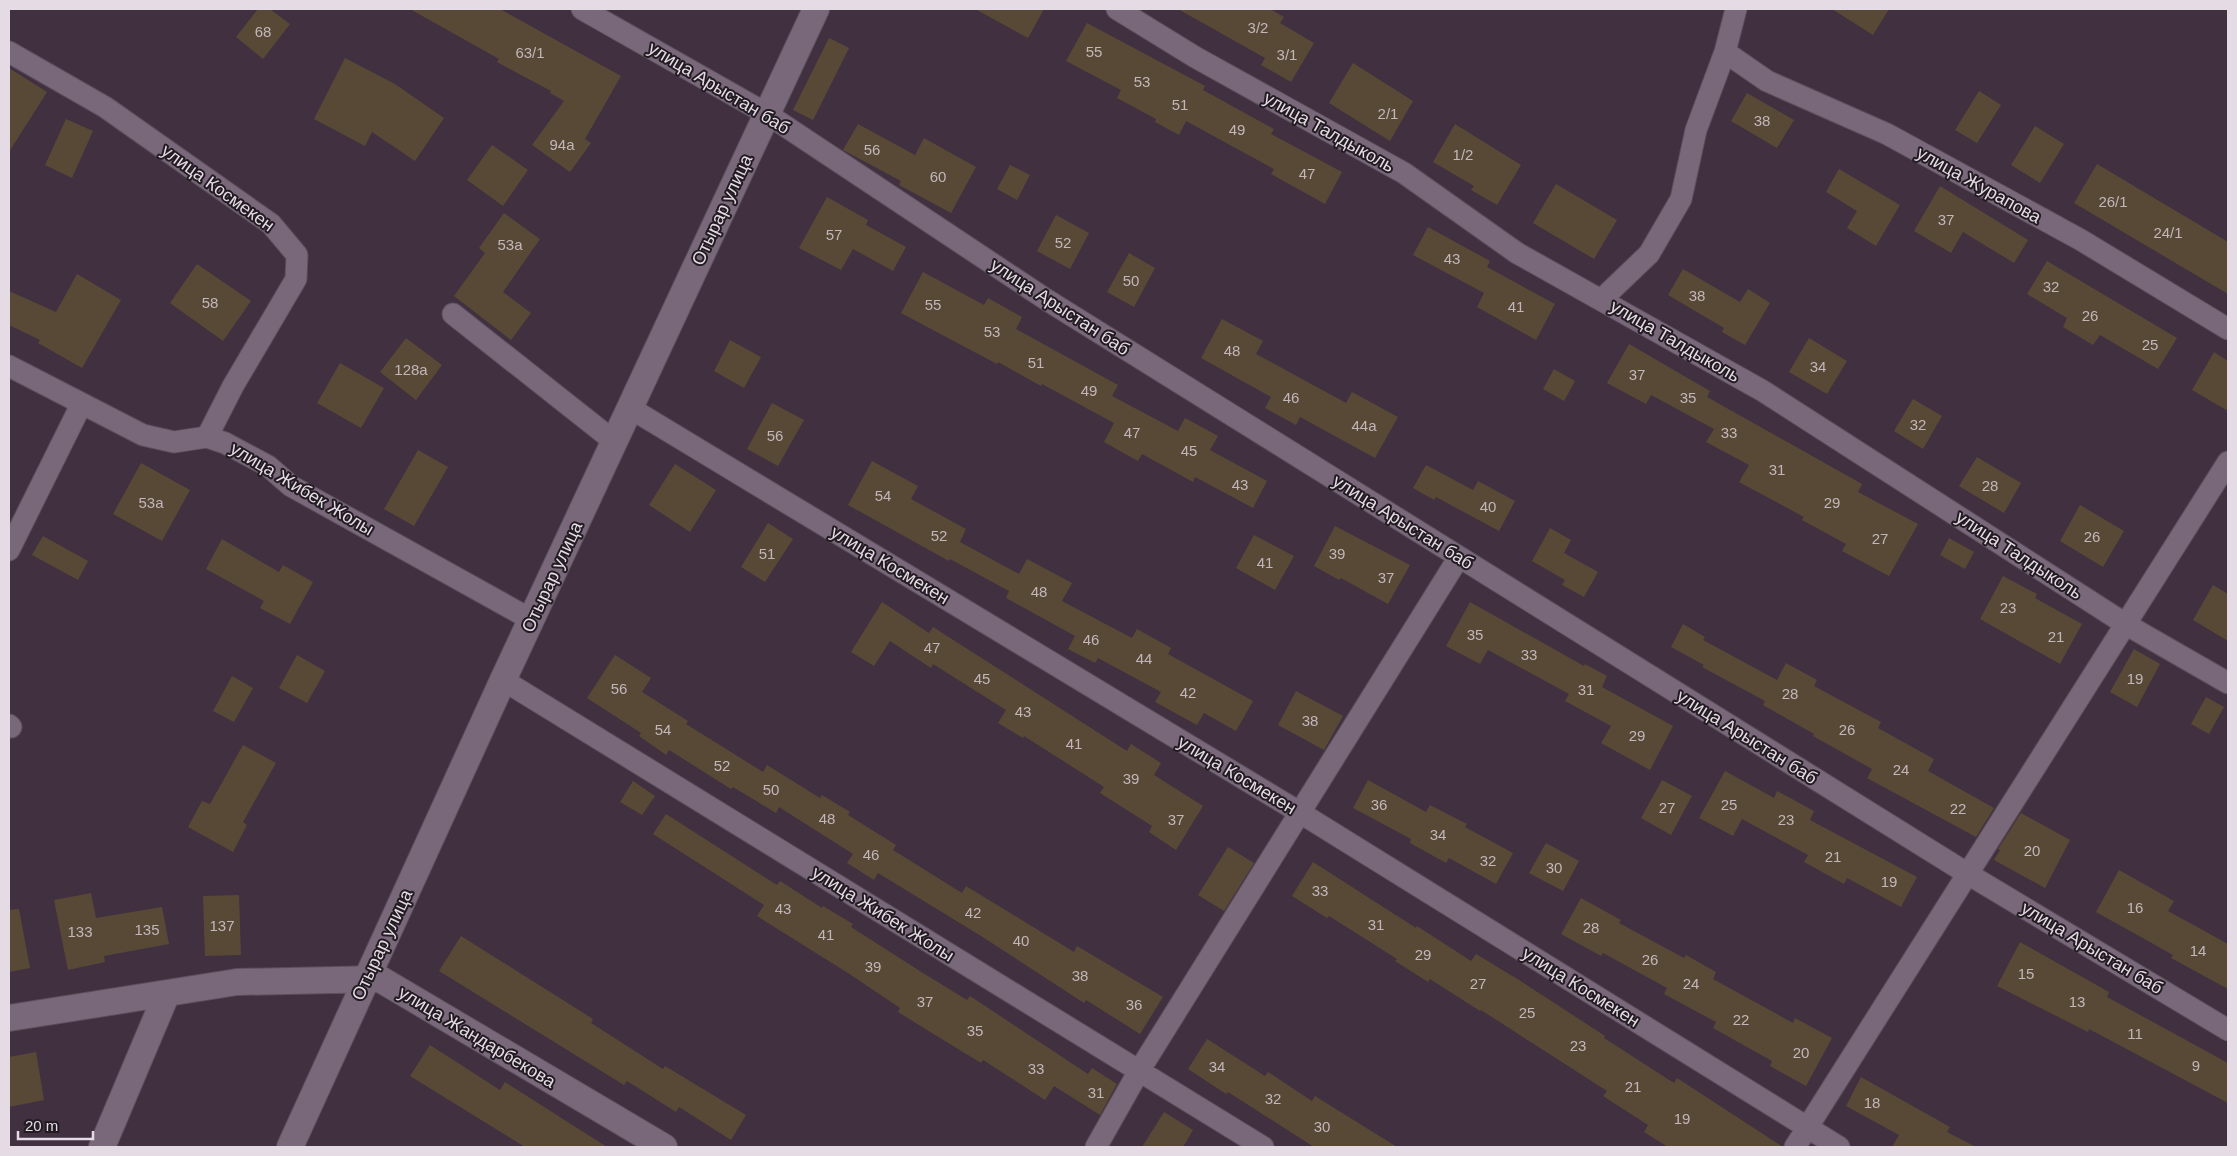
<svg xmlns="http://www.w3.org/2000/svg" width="2237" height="1156" viewBox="0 0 2237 1156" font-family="Arial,sans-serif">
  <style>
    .building { fill: #584937 }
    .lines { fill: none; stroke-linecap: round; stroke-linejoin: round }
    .minor-casing { stroke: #5b4f5c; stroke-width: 23 }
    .tertiary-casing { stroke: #5b4f5c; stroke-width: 28 }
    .minor { stroke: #79687a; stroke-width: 21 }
    .tertiary { stroke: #79687a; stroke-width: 26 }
    .labels { text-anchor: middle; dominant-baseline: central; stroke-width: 4; stroke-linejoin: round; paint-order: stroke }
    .number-label { font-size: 15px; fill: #c2b6ba }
    .street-label { font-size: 18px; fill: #e5dbe5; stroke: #221b22 }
  </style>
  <rect width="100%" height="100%" fill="#403040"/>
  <path class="building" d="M258,9H270L290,24L263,59L236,37Z
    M410,9H500L621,76L585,139L591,143L570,172L532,145L564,101L550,93L551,91L497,62L499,59Z
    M975,9H1044L1028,38Z
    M1178,9H1270L1284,17L1280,23L1314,43L1291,82L1261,65L1265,58Z
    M1832,9H1889L1873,35Z
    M1087,23L1205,86L1203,90L1274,129L1271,134L1342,172L1325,204L1271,174L1274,169L1186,121L1179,135L1155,122L1156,119L1117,98L1121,90L1066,61Z
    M829,38L849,48L813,120L793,110Z
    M345,58L395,84L444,118L415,161L372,132L365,146L314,119Z
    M1353,63L1413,101L1390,141L1329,103Z
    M9,68L47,92L9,152Z
    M1979,91L2001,105L1977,143L1955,130Z
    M1747,93L1794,120L1777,148L1731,121Z
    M66,119L93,131L72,178L45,165Z
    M858,124L915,155L924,138L976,167L951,213L899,185L901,181L843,150Z
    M1455,124L1521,165L1497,205L1471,190L1474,186L1433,162Z
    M2035,126L2064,144L2040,183L2011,165Z
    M492,145L528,170L503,206L467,180Z
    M2097,164L2228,242V294L2074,203Z
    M1010,165L1030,175L1017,200L997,189Z
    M1839,169L1900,205L1876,246L1847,228L1857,211L1826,192Z
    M1556,184L1617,220L1594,259L1533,223Z
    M1940,186L2028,240L2014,263L1963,232L1951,253L1914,231Z
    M827,197L868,220L866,225L906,247L893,271L853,249L841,270L799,248Z
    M504,213L540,239L503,292L531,313L511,340L454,296L485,253L479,248Z
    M1056,215L1089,233L1070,269L1037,251Z
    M1428,227L1490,261L1487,267L1555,304L1536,340L1477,307L1484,293L1413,255Z
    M1129,253L1155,268L1134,307L1107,292Z
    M2047,261L2177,338L2158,369L2100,335L2093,345L2063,327L2067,318L2027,294Z
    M197,264L251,301L223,341L170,303Z
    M1683,269L1740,302L1748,289L1770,303L1745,345L1722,332L1724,328L1668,295Z
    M923,272L984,305L988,298L1022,317L1016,329L1118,385L1112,396L1178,431L1185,418L1218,436L1210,450L1267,481L1253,508L1195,477L1193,482L1142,454L1138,461L1104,442L1114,423L1042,384L1041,386L998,362L997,364L901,313Z
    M77,274L121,300L82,368L38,343L40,340L9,325V291L56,312Z
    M1222,319L1263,341L1256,354L1346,403L1352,392L1398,417L1375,458L1300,417L1296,425L1265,408L1271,397L1201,358Z
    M406,338L442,365L416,400L380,372Z
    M1809,338L1847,361L1827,394L1789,372Z
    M730,340L761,357L744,388L714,371Z
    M1629,344L1710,391L1707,397L1862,484L1858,492L1918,524L1889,576L1842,551L1846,544L1802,520L1804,517L1739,482L1749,465L1706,442L1714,429L1651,395L1646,404L1607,383Z
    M2214,352L2228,361V411L2192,390Z
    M340,363L384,388L361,428L317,403Z
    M1554,369L1575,381L1564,401L1543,389Z
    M1913,399L1942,416L1923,449L1894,431Z
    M772,403L804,420L778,466L747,449Z
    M418,450L448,467L414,526L384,509Z
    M1977,457L2021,483L2004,513L1959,486Z
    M872,461L918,486L911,499L966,529L960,542L1019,574L1027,559L1072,583L1062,601L1132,638L1137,629L1171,648L1168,654L1253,701L1236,731L1204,713L1197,725L1155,702L1161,692L1098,658L1095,663L1068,649L1075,636L1006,598L1009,591L950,559L949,561L848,505Z
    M141,463L190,490L162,541L113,514Z
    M675,464L716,490L690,532L649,505Z
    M1426,465L1473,490L1478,481L1515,501L1499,531L1436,497L1434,500L1413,488Z
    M2080,505L2124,531L2103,567L2060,541Z
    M768,523L793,539L765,582L741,567Z
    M1335,526L1410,565L1388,604L1341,578L1339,580L1314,566Z
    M1550,528L1571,540L1564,553L1598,572L1584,597L1562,585L1565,580L1532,561Z
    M1254,535L1294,556L1275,590L1236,568Z
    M43,536L88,561L78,580L32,555Z
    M1949,538L1974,552L1965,569L1940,555Z
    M222,539L279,572L283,565L313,582L290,624L260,608L264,601L206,569Z
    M2003,576L2037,594L2035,598L2082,624L2060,664L1980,619Z
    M2213,585L2228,594V641L2193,620Z
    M882,602L929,633L933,627L1127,751L1131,744L1161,763L1154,775L1203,806L1176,850L1149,832L1152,826L1100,793L1104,787L1024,736L1023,738L998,723L1006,710L933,664L931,668L890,641L874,666L851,652Z
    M1470,602L1584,666L1585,664L1607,676L1602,687L1673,726L1650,770L1601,743L1611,726L1565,701L1569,694L1488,650L1480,664L1446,646Z
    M1683,624L1705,637L1703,640L1777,680L1786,663L1817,680L1814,686L1881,722L1878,728L1934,759L1928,771L1994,808L1976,837L1867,778L1872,769L1813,736L1814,734L1763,705L1765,701L1702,667L1704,665L1671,647Z
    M2134,649L2160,664L2137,707L2110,692Z
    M297,655L325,671L307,703L279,688Z
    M615,655L651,678L642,692L688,721L686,724L763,772L767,765L820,798L822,795L850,812L848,815L896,845L893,850L962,893L966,886L1074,952L1077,946L1163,997L1140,1034L1086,1000L1084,1003L981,936L878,873L874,880L847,863L853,854L779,807L776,813L733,787L731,789L669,750L666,755L639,736L641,733L587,698Z
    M232,676L253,688L234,722L213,711Z
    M1296,691L1343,716L1324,750L1278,725Z
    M2206,697L2224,707L2209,734L2191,724Z
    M243,745L276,763L243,822L247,825L233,852L188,827L202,801L210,804Z
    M1725,771L1774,798L1777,791L1814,811L1810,820L1917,877L1901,907L1847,878L1844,884L1804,862L1808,855L1742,819L1733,836L1699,818Z
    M1368,780L1426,812L1430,805L1467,824L1465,827L1513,853L1496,884L1449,858L1446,863L1410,843L1411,839L1353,808Z
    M1662,780L1692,796L1671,835L1641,818Z
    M633,781L655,796L642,815L620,802Z
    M2021,813L2070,840L2045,888L1994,860L2000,850L1998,849Z
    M666,814L777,885L780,881L822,908L823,906L853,924L851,927L923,973L967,1000L970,996L1088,1074L1092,1068L1117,1084L1100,1115L1054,1086L1045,1100L983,1060L981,1063L927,1030L898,1012L900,1008L848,973L757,916L764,905L653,834Z
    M1546,843L1579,861L1563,891L1529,873Z
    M1228,847L1254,863L1224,911L1198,895Z
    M1313,862L1416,928L1417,926L1471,961L1476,954L1519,980L1605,1036L1604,1038L1674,1083L1677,1078L1783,1147H1668L1644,1132L1648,1125L1603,1096L1607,1091L1481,1010L1480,1011L1430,979L1428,982L1395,961L1397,959L1329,916L1327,918L1292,896Z
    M2119,870L2174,901L2168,911L2228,944V989L2171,958L2173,955L2096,912Z
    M91,893L96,918L162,907L169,944L104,956L105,962L68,970L54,900Z
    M239,895L241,955L205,956L203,896Z
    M1581,898L1621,920L1619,923L1684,958L1686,955L1716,972L1713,979L1793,1023L1795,1018L1832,1038L1806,1086L1770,1066L1772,1061L1713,1028L1716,1022L1664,994L1667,988L1603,953L1601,956L1561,934Z
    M19,909L30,968L9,972V910Z
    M461,936L593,1019L591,1023L663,1069L665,1066L746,1115L731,1140L679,1107L676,1112L627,1081L624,1085L439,971Z
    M2020,942L2109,992L2107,997L2228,1063V1103L2089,1029L2088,1032L1997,986Z
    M1207,1039L1265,1076L1268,1072L1312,1101L1315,1096L1397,1147H1314L1228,1092L1226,1094L1188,1069Z
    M430,1045L500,1090L505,1082L607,1147H525L410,1076Z
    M36,1052L44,1100L9,1107V1057Z
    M1861,1077L1950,1127L1947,1132L1976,1147H1892L1899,1135L1846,1106Z
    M1164,1112L1193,1130L1183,1147H1142Z"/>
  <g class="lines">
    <g class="minor-casing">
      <path id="minor" d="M582,9L767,114L1047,300L1968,874L2228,1030
        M1117,9L1195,57L1404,173L1517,253L1763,391L2127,625L2228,683
        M9,52L105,107L271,224L297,255L296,279L233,386L207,437
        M1725,52L1767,81L1887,134L2081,240L2228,329
        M1602,299L1649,254L1681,199L1696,130L1725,52L1736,9
        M453,314L615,442
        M9,366L143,435L174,442L207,437L225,443L268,466L291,486L532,620
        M630,408L1299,812L1839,1147
        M9,550L81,405
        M503,680L1263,1147
        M9,725L11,727
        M1096,1147L1139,1071L1459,557
        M1795,1147L2228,462"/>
    </g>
    <g class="tertiary-casing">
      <path id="tertiary" d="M9,1018L237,982L380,979L664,1147
        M102,1147L167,993
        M290,1147L503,680L816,9"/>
    </g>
    <use href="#minor" class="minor"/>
    <use href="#tertiary" class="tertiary"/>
  </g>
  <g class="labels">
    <g class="number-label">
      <text x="1258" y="27">3/2</text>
      <text x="263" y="31">68</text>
      <text x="1094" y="51">55</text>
      <text x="530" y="52">63/1</text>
      <text x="1287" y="54">3/1</text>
      <text x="1142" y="81">53</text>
      <text x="1180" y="104">51</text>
      <text x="1388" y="113">2/1</text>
      <text x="1762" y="120">38</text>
      <text x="1237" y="129">49</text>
      <text x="562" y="144">94а</text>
      <text x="872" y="149">56</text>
      <text x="1463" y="154">1/2</text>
      <text x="1307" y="173">47</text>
      <text x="938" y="176">60</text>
      <text x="2113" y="201">26/1</text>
      <text x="1946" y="219">37</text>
      <text x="2168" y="232">24/1</text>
      <text x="834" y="234">57</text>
      <text x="1063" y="242">52</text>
      <text x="510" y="244">53а</text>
      <text x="1452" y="258">43</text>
      <text x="1131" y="280">50</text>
      <text x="2051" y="286">32</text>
      <text x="1697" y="295">38</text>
      <text x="210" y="302">58</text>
      <text x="933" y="304">55</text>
      <text x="1516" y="306">41</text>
      <text x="2090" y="315">26</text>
      <text x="992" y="331">53</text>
      <text x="2150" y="344">25</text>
      <text x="1232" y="350">48</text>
      <text x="1036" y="362">51</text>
      <text x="1818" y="366">34</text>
      <text x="411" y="369">128а</text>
      <text x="1637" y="374">37</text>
      <text x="1089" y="390">49</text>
      <text x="1291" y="397">46</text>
      <text x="1688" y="397">35</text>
      <text x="1918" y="424">32</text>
      <text x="1364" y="425">44а</text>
      <text x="1132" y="432">47</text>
      <text x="1729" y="432">33</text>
      <text x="775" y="435">56</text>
      <text x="1189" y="450">45</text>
      <text x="1777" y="469">31</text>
      <text x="1240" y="484">43</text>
      <text x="1990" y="485">28</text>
      <text x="883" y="495">54</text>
      <text x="151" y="502">53а</text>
      <text x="1832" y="502">29</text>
      <text x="1488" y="506">40</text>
      <text x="939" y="535">52</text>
      <text x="2092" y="536">26</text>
      <text x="1880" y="538">27</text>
      <text x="767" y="553">51</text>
      <text x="1337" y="553">39</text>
      <text x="1265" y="562">41</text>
      <text x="1386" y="577">37</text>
      <text x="1039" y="591">48</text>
      <text x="2008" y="607">23</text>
      <text x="1475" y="634">35</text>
      <text x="2056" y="636">21</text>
      <text x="1091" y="639">46</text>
      <text x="932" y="647">47</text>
      <text x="1529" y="654">33</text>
      <text x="1144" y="658">44</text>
      <text x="982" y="678">45</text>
      <text x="2135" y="678">19</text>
      <text x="619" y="688">56</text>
      <text x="1586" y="689">31</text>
      <text x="1188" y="692">42</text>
      <text x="1790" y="693">28</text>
      <text x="1023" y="711">43</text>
      <text x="1310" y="720">38</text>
      <text x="663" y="729">54</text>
      <text x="1847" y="729">26</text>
      <text x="1637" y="735">29</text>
      <text x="1074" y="743">41</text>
      <text x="722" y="765">52</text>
      <text x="1901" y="769">24</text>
      <text x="1131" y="778">39</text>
      <text x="771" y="789">50</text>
      <text x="1379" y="804">36</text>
      <text x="1729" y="804">25</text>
      <text x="1667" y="807">27</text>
      <text x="1958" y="808">22</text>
      <text x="827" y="818">48</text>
      <text x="1176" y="819">37</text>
      <text x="1786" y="819">23</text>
      <text x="1438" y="834">34</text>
      <text x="2032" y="850">20</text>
      <text x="871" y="854">46</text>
      <text x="1833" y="856">21</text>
      <text x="1488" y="860">32</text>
      <text x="1554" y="867">30</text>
      <text x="1889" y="881">19</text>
      <text x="1320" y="890">33</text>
      <text x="2135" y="907">16</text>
      <text x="783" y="908">43</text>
      <text x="973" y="912">42</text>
      <text x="1376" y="924">31</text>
      <text x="222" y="925">137</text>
      <text x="1591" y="927">28</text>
      <text x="147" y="929">135</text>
      <text x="80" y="931">133</text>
      <text x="826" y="934">41</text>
      <text x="1021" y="940">40</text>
      <text x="2198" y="950">14</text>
      <text x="1423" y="954">29</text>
      <text x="1650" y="959">26</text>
      <text x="873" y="966">39</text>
      <text x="2026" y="973">15</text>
      <text x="1080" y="975">38</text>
      <text x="1478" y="983">27</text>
      <text x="1691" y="983">24</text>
      <text x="925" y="1001">37</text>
      <text x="2077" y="1001">13</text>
      <text x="1134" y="1004">36</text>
      <text x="1527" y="1012">25</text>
      <text x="1741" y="1019">22</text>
      <text x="975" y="1030">35</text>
      <text x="2135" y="1033">11</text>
      <text x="1578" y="1045">23</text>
      <text x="1801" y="1052">20</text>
      <text x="2196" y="1065">9</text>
      <text x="1217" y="1066">34</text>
      <text x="1036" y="1068">33</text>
      <text x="1633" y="1086">21</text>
      <text x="1096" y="1092">31</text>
      <text x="1273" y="1098">32</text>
      <text x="1872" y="1102">18</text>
      <text x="1682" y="1118">19</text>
      <text x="1322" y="1126">30</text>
    </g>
    <g class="street-label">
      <text transform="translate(719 88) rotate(31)">улица Арыстан баб</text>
      <text transform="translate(1329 132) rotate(29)">улица Талдыколь</text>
      <text transform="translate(1979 185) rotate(29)">улица Журапова</text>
      <text transform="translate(218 188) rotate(36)">улица Космекен</text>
      <text transform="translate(722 210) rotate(-65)">Отырар улица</text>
      <text transform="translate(1060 307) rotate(33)">улица Арыстан баб</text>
      <text transform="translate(1675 341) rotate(30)">улица Талдыколь</text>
      <text transform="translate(302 489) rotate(31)">улица Жибек Жолы</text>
      <text transform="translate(1403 522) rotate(32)">улица Арыстан баб</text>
      <text transform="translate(2019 555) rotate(33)">улица Талдыколь</text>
      <text transform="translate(890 565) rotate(31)">улица Космекен</text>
      <text transform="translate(552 577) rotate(-65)">Отырар улица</text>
      <text transform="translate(1747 737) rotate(32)">улица Арыстан баб</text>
      <text transform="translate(1237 775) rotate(31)">улица Космекен</text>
      <text transform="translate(883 914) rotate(32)">улица Жибек Жолы</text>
      <text transform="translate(382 945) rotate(-65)">Отырар улица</text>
      <text transform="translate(2092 948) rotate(31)">улица Арыстан баб</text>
      <text transform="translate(1581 987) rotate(32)">улица Космекен</text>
      <text transform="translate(477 1037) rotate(31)">улица Жандарбекова</text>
    </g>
  </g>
  <rect width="2237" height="1156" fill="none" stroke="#e5dbe5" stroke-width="20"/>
  <path d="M18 1131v8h75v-8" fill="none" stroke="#e5dbe5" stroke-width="2.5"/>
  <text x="25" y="1131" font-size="15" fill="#e5dbe5" stroke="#221b22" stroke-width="4" paint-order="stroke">20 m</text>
</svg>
